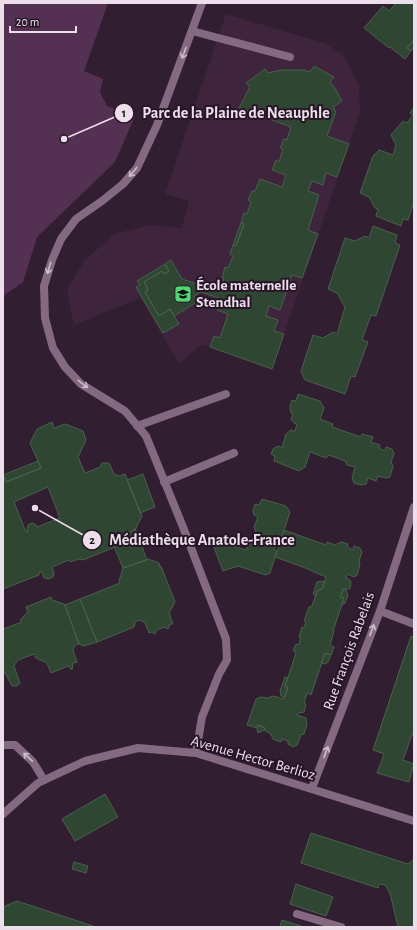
<svg xmlns="http://www.w3.org/2000/svg" width="417" height="930" viewBox="0 0 417 930" font-family="'Alegreya Sans',sans-serif">
  <style>
    .built { fill: #3e253d }
    .green { fill: #543052 }
    .building { fill: #2f4633; stroke: #48614c; fill-rule: evenodd }
    .lines { fill: none; stroke-linecap: round; stroke-linejoin: round }
    .service { stroke: #846982; stroke-width: 8 }
    .minor { stroke: #846982; stroke-width: 8 }
    .oneway { stroke: #cdbccc }
    .labels { text-anchor: middle; dominant-baseline: central; stroke-width: 4; stroke-linejoin: round; paint-order: stroke }
    .poi-label { font-size: 15px; font-weight: bold; fill: #ecdfeb; stroke: #281527; text-anchor: start }
    .street-label { font-size: 15px; fill: #ecdfeb; stroke: #281527 }
    .leader { fill: none; stroke: #ecdfeb; stroke-width: 1.5 }
    .callout-dot { fill: #ecdfeb; stroke: #281527; stroke-width: 1.5 }
    .mark-label { font-size: 12px; text-anchor: middle; font-weight: bold; fill: #111 }
    .callout-label { font-size: 16px; text-anchor: middle; font-weight: bold; fill: #ecdfeb; stroke: #281527; stroke-width: 4; stroke-linejoin: round; paint-order: stroke }
  </style>
  <rect width="100%" height="100%" fill="#321e31"/>
  <path class="built" d="M226,14L327,44L345,57L359,85L360,112L272,369L202,344L179,363L140,298L74,325L67,290L84,261L114,234L150,225L182,228L189,201L165,194Z"/>
  <path class="green" d="M3,3H108L84,71L103,79L100,92L107,106L135,116L115,162L37,237L23,282L3,296Z"/>
  <path class="building" d="M396,3H414V40L407,48L411,51L405,59L390,47L389,48L364,28L383,6L389,11Z
    M414,39V47L411,51L407,48Z
    M314,66L334,77L330,82L336,90L342,101L333,107L336,112L327,136L349,144L337,177L326,173L323,185L312,181L308,191L319,195L308,230L318,234L302,278L292,275L280,310L269,306L266,316L278,320L274,331L284,334L272,369L210,347L214,336L220,338L228,314L217,310L221,299L201,292L194,296L197,302L174,316L170,309L159,316L145,292L148,290L144,282L162,271L164,274L169,271L165,264L171,260L182,279L220,292L224,278H222L225,267L228,268L233,256L230,254L233,245L236,246L244,224L241,223L244,213L247,214L251,202L248,200L252,191H255L260,179L282,187L286,175L272,170L276,160L279,162L283,149L280,148L284,139L287,140L291,127L239,108L250,87L246,83L265,69L268,73L281,70H304L310,72Z
    M414,107V201L408,220L403,219L401,226L376,216L378,209L375,208L369,197L360,193L373,156L379,150L393,155L396,145L391,135L403,121L407,123L413,115L410,113Z
    M241,223L244,224L236,246L233,245Z
    M373,226L397,235L395,243L400,245L376,316L371,315L362,340L368,342L355,377L351,376L345,394L305,380L301,371L313,335L323,338L333,332L337,334L345,307L337,293L328,289L345,238L355,241L365,236L369,238Z
    M165,264L169,271L164,274L162,271L144,282L148,290L145,292L159,316L170,309L179,324L163,333L136,287L140,285L137,281Z
    M298,394L320,401L324,408L320,419L333,424L332,427L361,437L362,434L373,437L371,442L380,445L379,448L385,451L386,447L392,449L394,454L391,462L393,466L390,477L386,478L378,476L376,481L368,478L366,484L361,485L354,483L352,478L355,467L347,465L345,461L329,455L326,458L310,452L305,467L299,471L274,461L275,456L271,454L273,449L278,446L282,448L286,434L291,430L295,431L297,424L294,423L291,419L293,414L291,413L290,406L292,400L296,401Z
    M52,422L54,428L65,424L83,431L86,440L78,457L85,473L100,467L102,463H109L114,474L119,476L125,474L142,516L135,530L111,539L115,547L83,560L79,559L70,562L69,560L52,567L54,573L53,577L49,579L44,578L42,572H39V575L3,589V474L6,482L41,468L30,443L37,429ZM48,487L60,518L37,527L36,525L32,523L28,525L27,530L28,532H26L14,502Z
    M38,461L41,468L6,482L3,475Z
    M143,474L155,507L140,513L127,480Z
    M262,499L286,506L290,512L280,542L277,541L274,550L277,551L270,573L266,575L238,566L223,571L213,545L220,541L246,550L248,545L255,542L259,544L261,536L257,535L254,527L258,517L254,515L253,511L255,504L259,505Z
    M135,528L147,560L123,568L111,539L135,530Z
    M284,530L326,545L327,542L335,545L341,542L348,544L347,547L353,550L354,546L360,548L362,552L359,561L360,565L357,575L354,577L347,574L346,578L350,580L351,583L350,589H343L340,597L344,598L333,631H334L330,645L334,647L331,655L325,653L311,695L307,693L304,703L306,704L304,712L298,713L297,715L306,718L307,724L304,734L301,735L297,745L293,747L288,744V741L282,739L281,742L273,739L271,734L264,730L265,728L258,725L257,728L247,725L256,699L261,697L267,698L273,696L284,699L288,687L285,686L296,653L293,650L296,644L299,645L301,637H299L302,627L304,628L306,622L304,621L309,607L312,606L317,591L322,589L326,577L303,567L275,557Z
    M148,559L159,563L160,567L161,566L175,602L169,613L173,624H170L168,629L165,627L157,630L155,634L152,632L149,633L145,623L140,620L135,622L134,627L97,642L80,599L120,583L119,581L123,568Z
    M322,581L324,582L322,589L317,591L316,596L313,594L317,582Z
    M343,589L346,590L348,595L345,603L341,606L344,598L340,597Z
    M51,597L52,600L64,604L65,605L79,644L75,645L73,650L77,662L73,663L72,670L68,666L51,673L47,663L36,658L34,654L18,660L14,666L20,683L17,686H12L3,669V629L22,622L20,620L28,612L26,607Z
    M80,599L97,642L84,646L79,644L65,605Z
    M411,636L414,637V729L403,760L414,764L409,782L377,773L384,754L373,750Z
    M325,653L331,655L328,662L325,664L321,663Z
    M285,677L288,678L285,686L288,687L285,697L281,696L280,691Z
    M258,725L265,728L264,730L258,733L257,728Z
    M105,794L118,817L75,841L62,819Z
    M311,833L408,864L414,859V927H398L390,893L385,885L379,884L378,888L301,863Z
    M74,862L88,866L86,873L72,869Z
    M296,884L333,897L326,916L290,904Z
    M17,901L96,927H3V911L5,906Z
    M282,920L304,927H280Z"/>
  <g class="lines">
    <path class="service" d="M192,31L290,57
      M137,426L226,394
      M164,482L234,453
      M3,745H15L33,762L44,780
      M297,914L341,927"/>
    <path class="minor" d="M380,611L414,624
      M196,753L202,717L219,674L227,660L226,639L183,527L146,436L125,411L81,384L65,367L53,348L45,318L44,286L52,260L61,239L76,219L102,201L123,184L137,168L157,125L202,3
      M312,788L380,611L414,507
      M3,814L38,783L85,761L138,748L196,753L414,821"/>
  </g>
  <defs><path id="oneway-shaft" d="M-6 0H5M1.5-3L5.5 0L1.5 3" fill="none" stroke-width="1.6" stroke-linecap="round" stroke-linejoin="round"/></defs>
  <g class="oneway">
    <use href="#oneway-shaft" transform="translate(184 53) rotate(110)"/>
    <use href="#oneway-shaft" transform="translate(133 172) rotate(130)"/>
    <use href="#oneway-shaft" transform="translate(49 268) rotate(107)"/>
    <use href="#oneway-shaft" transform="translate(83 384) rotate(38)"/>
    <use href="#oneway-shaft" transform="translate(372 630) rotate(-69)"/>
    <use href="#oneway-shaft" transform="translate(326 752) rotate(-69)"/>
    <use href="#oneway-shaft" transform="translate(28 757) rotate(-137)"/>
  </g>
  <defs>
    <g id="school-square" transform="scale(0.9)"><rect x="-9" y="-9" width="18" height="18" rx="4" fill="#4fd675" stroke="#281527"/><path d="M0-5L7-2L0 1L-7-2ZM-4 1L0 2.5L4 1V4Q0 6-4 4Z" fill="#111"/></g>
  </defs>
  <g fill-rule="evenodd">
    <use href="#school-square" x="183" y="294"/>
  </g>
  <g class="labels">
    <g class="poi-label">
      <text x="196" y="285">École maternelle<tspan x="196" dy="17">Stendhal</tspan></text>
    </g>
    <g class="street-label">
      <text transform="translate(349 651) rotate(-70)">Rue François Rabelais</text>
      <text transform="translate(253 758) rotate(16)">Avenue Hector Berlioz</text>
    </g>
  </g>
  <path class="leader" d="M64 139L124 113M35 508L92 540"/>
  <g class="callout-dot">
    <circle cx="64" cy="139" r="4"/>
    <circle cx="35" cy="508" r="4"/>
    <circle cx="124" cy="113" r="10"/>
    <circle cx="92" cy="540" r="10"/>
  </g>
  <g class="mark-label">
    <text x="124" y="117">1</text>
    <text x="92" y="544">2</text>
  </g>
  <g class="callout-label">
    <text x="236" y="118">Parc de la Plaine de Neauphle</text>
    <text x="202" y="545">Médiathèque Anatole-France</text>
  </g>
  <rect width="417" height="930" fill="none" stroke="#ecdfeb" stroke-width="8"/>
  <path d="M10 26v6h66v-6" fill="none" stroke="#ecdfeb" stroke-width="2"/>
  <text x="16" y="26" font-size="12" fill="#ecdfeb" stroke="#281527" stroke-width="3" paint-order="stroke">20 m</text>
</svg>
